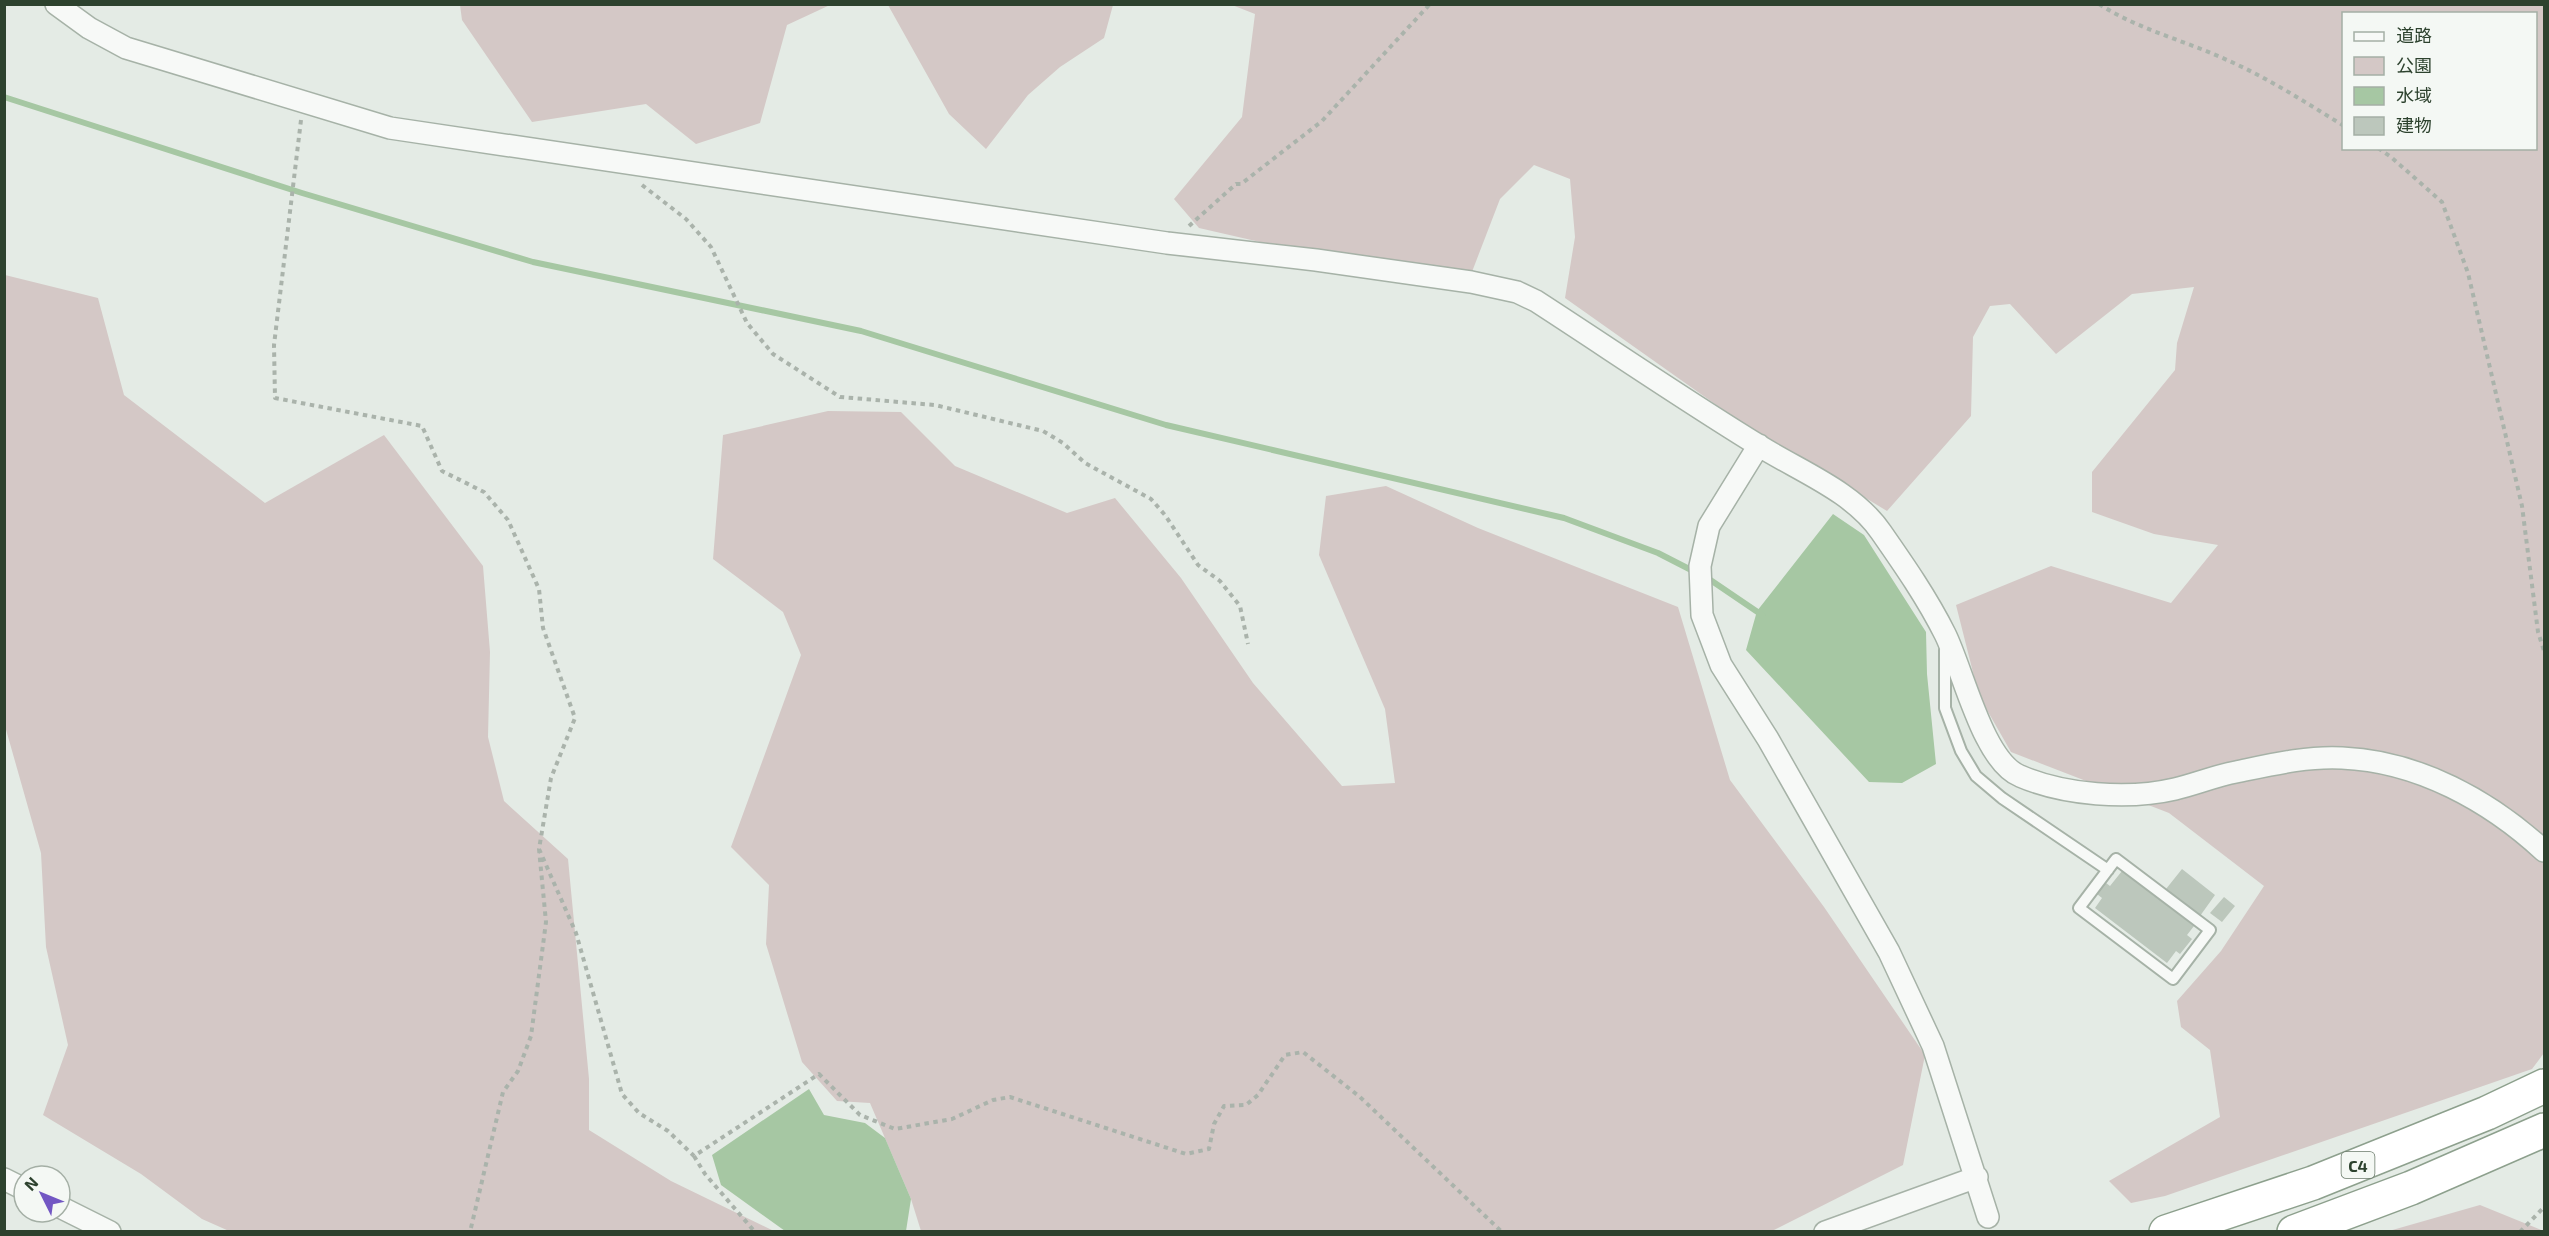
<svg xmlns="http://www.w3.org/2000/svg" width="2549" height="1236" viewBox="0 0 2549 1236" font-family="'Exo 2','Noto Sans JP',sans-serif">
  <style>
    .green { fill: #d4c8c6; fill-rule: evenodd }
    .water { fill: #a6c7a3 }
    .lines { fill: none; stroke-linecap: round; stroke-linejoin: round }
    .stream { stroke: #a6c7a3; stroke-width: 6 }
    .building { fill: #bcc7bc }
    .lane-casing { stroke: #a6b2a7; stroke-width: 14 }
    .street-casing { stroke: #a6b2a7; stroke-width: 24 }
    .highway-casing { stroke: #8da08d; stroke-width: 36 }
    .path { stroke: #aab3ab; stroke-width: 4; stroke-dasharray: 4.5 4.5; stroke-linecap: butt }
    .lane { stroke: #f7f9f7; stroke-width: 10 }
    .street { stroke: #f7f9f7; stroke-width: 21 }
    .highway { stroke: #fff; stroke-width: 33 }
    .labels { text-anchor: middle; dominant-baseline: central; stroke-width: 4.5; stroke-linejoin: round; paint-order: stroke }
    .shield { fill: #f4f8f4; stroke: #697969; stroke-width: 1.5 }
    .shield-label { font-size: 16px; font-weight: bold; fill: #2d422e }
  </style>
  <rect width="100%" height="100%" fill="#e4ebe5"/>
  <path class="green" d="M460,5V4L830,5L787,25L760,123L696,144L646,104L532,122L462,20Z
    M888,5H1113L1104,38L1060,67L1028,95L986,149L949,114Z
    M1232,5H2544V1053L2532,1069L2165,1196L2131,1203L2109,1181L2220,1117L2210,1050L2181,1027L2177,1001L2221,951L2264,886L2169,813L2011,752L1979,696L1956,605L2051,566L2171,603L2218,545L2154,534L2092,512V472L2175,370L2177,343L2194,287L2132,294L2056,354L2010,304L1990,306L1973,337L1971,416L1887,511L1739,421L1565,298L1575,237L1570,179L1534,165L1500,199L1470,277L1291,249L1199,228L1174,199L1242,117L1255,14ZM2344,14H2536V148H2344Z
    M5,275L98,298L124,395L265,503L384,435L483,566L490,652L488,737L504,801L568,859L589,1079V1130L671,1181L774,1231H229L202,1219L141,1174L43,1115L68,1045L46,947L41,853L5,726Z
    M828,411L901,412L955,466L1067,513L1115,498L1181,578L1253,683L1342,786L1395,783L1385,709L1319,555L1326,496L1386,486L1478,528L1678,607L1730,780L1824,907L1925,1055L1903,1165L1772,1231H921L911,1199L870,1103L837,1101L802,1062L766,944L769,885L731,847L801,655L783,612L713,559L723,435Z
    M2480,1205L2544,1231H2389Z"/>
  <path class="water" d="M1833,514L1864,535L1926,632L1927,674L1936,764L1902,783L1869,782L1746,650L1757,611Z
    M809,1089L824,1115L865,1123L885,1138L911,1199L906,1231H785L721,1185L712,1155Z"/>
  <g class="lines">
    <path class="stream" d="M4,97L302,193L533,262L861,331L1166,425L1564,518L1658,553L1697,573
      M1706,577L1762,615"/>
  </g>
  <path class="building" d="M2182,869L2215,895L2200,916L2166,889Z
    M2122,871L2194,926L2187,935L2192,939L2180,954L2176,951L2167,963L2095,908L2102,898L2097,894L2106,883L2110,886Z
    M2224,897L2235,906L2222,922L2210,913Z"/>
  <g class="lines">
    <g class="lane-casing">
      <path id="lane" d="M1945,650V708L1961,751L1976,776L2002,798L2108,870
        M2116,859L2210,930L2173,979L2079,908Z"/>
    </g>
    <g class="street-casing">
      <path id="street" d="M56,4L89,28L126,48L390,128L1167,243L1316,260L1471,282L1517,292L1536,301C1610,349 1683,399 1758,445C1799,471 1853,491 1881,532C1904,565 1927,598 1945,634C1963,670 1983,761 2020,776C2064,795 2128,800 2175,789C2196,784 2215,776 2236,772C2270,765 2307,756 2342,758C2418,761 2490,801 2544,851
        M1759,445L1709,526L1700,566L1702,615L1721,665L1768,739L1889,952L1933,1046L1988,1217
        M4,1179L24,1189
        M60,1207L110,1232
        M1825,1232L1977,1177"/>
    </g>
    <g class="highway-casing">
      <path id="highway" d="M2166,1232L2313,1183L2487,1113L2544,1086
        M2294,1232L2411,1188L2544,1130"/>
    </g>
    <path class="path" d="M2099,4C2139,30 2184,40 2227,60C2268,78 2305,102 2344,126
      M301,120L274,345L275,398L422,426L442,471L484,492L508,520L539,589L543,628L575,718L551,778L539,849L546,922L531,1036L518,1071L503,1092L470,1232
      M2378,148L2391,157L2442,202L2468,273L2522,506L2538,632L2544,651
      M642,185L686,219L711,247L747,323L773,354L840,397L935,405L1043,431L1063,443L1085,463L1151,499L1165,515L1198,565L1220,581L1240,606L1248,644
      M1189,226L1236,184H1241L1322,121L1430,4
      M539,849L576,933L622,1094L639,1113L668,1131L694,1156L819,1074L860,1115L895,1129L952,1119L993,1100L1010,1097L1186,1154L1209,1149L1214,1124L1224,1106L1246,1105L1258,1095L1285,1055L1303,1052L1360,1097L1502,1232
      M694,1156L705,1174L755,1232
      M2520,1232L2544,1207"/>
    <use href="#lane" class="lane"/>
    <use href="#street" class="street"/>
    <use href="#highway" class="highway"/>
  </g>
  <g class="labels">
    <rect class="shield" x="2341.5" y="1152" width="33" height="26" rx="4.5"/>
    <g class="shield-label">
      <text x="2358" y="1165">C4</text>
    </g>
  </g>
  <rect width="2549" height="1236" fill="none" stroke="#2d422e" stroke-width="12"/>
  <rect x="2342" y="12" width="195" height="138" fill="#f4f8f4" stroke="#a4afa5" stroke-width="1.5"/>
  <rect x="2354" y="32" width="30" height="9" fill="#f7f9f7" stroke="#a4afa5" stroke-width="1.5"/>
  <text x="2396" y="42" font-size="18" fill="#2d422e">道路</text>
  <rect x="2354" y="57" width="30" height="18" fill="#d4c8c6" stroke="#a4afa5" stroke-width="1.5"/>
  <text x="2396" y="72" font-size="18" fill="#2d422e">公園</text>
  <rect x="2354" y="87" width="30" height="18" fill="#a6c7a3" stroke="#a4afa5" stroke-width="1.5"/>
  <text x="2396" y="102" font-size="18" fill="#2d422e">水域</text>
  <rect x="2354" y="117" width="30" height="18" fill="#bcc7bc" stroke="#a4afa5" stroke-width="1.5"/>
  <text x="2396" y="132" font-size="18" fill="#2d422e">建物</text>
  <g transform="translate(42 1194) rotate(313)"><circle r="28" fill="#f4f8f4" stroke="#a4afa5" stroke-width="1.5"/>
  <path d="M0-4.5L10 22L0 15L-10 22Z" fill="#7257c3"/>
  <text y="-9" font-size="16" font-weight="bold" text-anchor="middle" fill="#2d422e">N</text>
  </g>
</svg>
